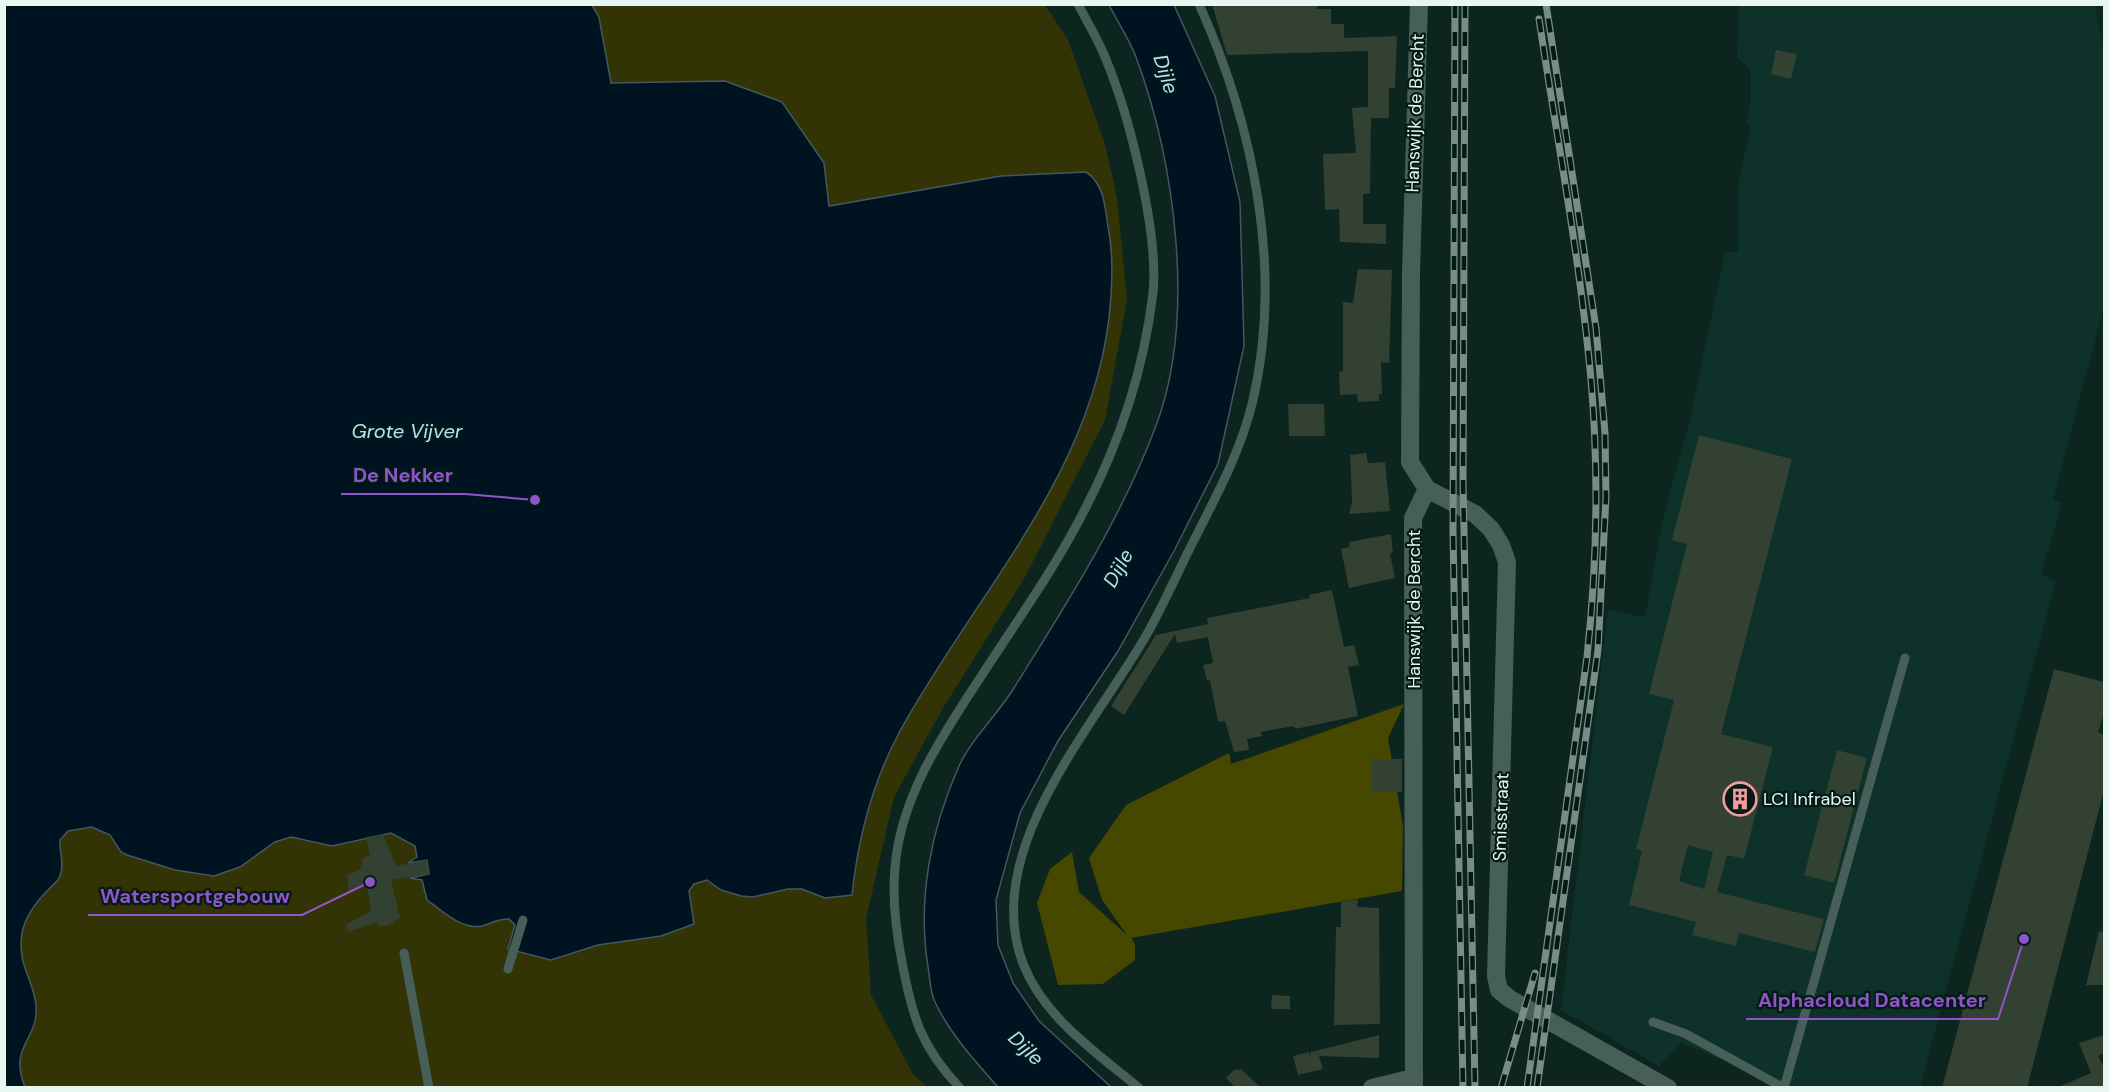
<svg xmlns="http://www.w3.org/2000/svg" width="2109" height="1092" viewBox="0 0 2109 1092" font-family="'DM Sans',sans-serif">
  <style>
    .built { fill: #0e3129 }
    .green { fill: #333405 }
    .forest { fill: #464800 }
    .water { fill: #001321; stroke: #45575f; stroke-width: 1.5 }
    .building { fill: #324131; fill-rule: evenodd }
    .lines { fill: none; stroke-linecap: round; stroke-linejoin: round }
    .service { stroke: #465f58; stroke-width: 9 }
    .minor { stroke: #465f58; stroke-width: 18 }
    .rail-casing { stroke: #798d88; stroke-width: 7 }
    .rail { stroke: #031b15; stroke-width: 4.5; stroke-dasharray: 14; stroke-linecap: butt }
    .labels { text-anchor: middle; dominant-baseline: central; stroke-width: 4.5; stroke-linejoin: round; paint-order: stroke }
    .street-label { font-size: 18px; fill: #e7f6f1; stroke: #031b15 }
    .poi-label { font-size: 18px; fill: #e7f6f1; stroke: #031b15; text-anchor: start }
    .water-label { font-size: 20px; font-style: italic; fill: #b8e0fa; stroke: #031b15 }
    .leader { fill: none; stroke: #9154c9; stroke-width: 2 }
    .callout-dot { fill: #9154c9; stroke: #031b15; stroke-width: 2 }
    .callout-label { font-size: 20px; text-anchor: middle; font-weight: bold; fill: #9154c9; stroke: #031b15; stroke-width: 4.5; stroke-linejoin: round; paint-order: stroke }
  </style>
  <rect width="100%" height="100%" fill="#0c251f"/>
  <path class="built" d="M1739,5H2095L2104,53V306L2053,500L2062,503L2041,574L2056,581L1920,1087H1791L1681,1043L1659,1066L1561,1010L1608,610L1645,617L1663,518L1690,419L1725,252L1738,251L1739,181L1751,124L1746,123L1751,98V69L1737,58Z"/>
  <path class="green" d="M5,5H1045L1068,40L1105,144L1117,198L1127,299L1105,420L1024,579L943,708L894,797L866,919L871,995L913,1074L927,1087L5,1088Z"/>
  <path class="forest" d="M1404,704L1388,738L1403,826L1402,891L1131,938L1135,944V960L1103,984L1058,985L1037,903L1050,869L1072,852L1079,892L1127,935L1102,900L1089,858L1126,805L1229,753L1231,764Z"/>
  <path class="water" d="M5,5H592L599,17L611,83L725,81L782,102L824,163L829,206L1001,176L1086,172C1106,185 1105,211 1109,233C1114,260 1112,290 1109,318C1090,478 974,596 900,731C873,781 858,838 852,895L825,898L802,889H788L753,897L741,896L721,890L707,880L694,884L689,891L694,924L661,936L598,945L551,960L508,949L515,925L509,919C495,919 494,923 482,926C462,930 442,911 427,900L422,880L410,878L429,874L427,860L408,863L417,857L415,846L391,833L332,846L291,837L275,842L240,867L214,876L175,870L127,855L121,852L110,835L92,827L68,831L60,840C59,853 65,863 60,876C58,882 52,885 48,890C37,901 25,917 22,933C17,965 33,978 36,1005C39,1041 8,1045 25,1087L5,1088Z
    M1109,5H1174L1215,96L1240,202L1244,346L1218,464L1174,551L1118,651L1058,741L1020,813L996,900L998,945L1013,983L1039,1021L1111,1087H998C975,1061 950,1034 935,1002C930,992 930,978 928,967C917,899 931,829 959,766C972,738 998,714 1014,688C1067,603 1122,518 1157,423C1196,316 1175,163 1136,57C1129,39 1118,22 1109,5Z"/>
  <path class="building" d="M1212,4H1317V9H1331V24H1344V38L1397,36L1395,88H1389V118H1371L1370,193L1363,194V224H1386V244L1340,242L1339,209L1325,210L1323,154L1356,153L1352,108L1368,107V51L1227,55Z
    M1776,50L1797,54L1791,79L1771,74Z
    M1358,269L1392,270L1389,363L1381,362L1382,394H1379V401L1358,402L1357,394L1340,395L1339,372L1343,371V302L1353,303Z
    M1288,404H1324L1325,436H1289Z
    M1699,435L1792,459L1721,734L1773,747L1744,859L1727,855L1717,892L1824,919L1815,952L1739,933L1736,946L1692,935L1696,922L1629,905L1642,851L1636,849L1674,700L1649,694L1687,544L1672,540ZM1688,845L1713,852L1704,889L1679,881Z
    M1366,453L1368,463L1385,462L1390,511L1349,514L1352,502L1350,455Z
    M1391,534L1393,553L1390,554L1395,578L1349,588L1341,549L1350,547L1349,542Z
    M1332,590L1344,647L1354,645L1359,665L1348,667L1358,716L1295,729L1294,726L1261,732L1262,736L1247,739L1249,750L1234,752L1225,721L1218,722L1210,680L1207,681L1203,665L1213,663L1208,637L1177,643L1175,634L1124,715L1111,706L1156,635L1208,624L1207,618L1310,598L1309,595Z
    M2054,669L2104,682V713L2098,732L2104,735V790L2027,1088H1942Z
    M1837,750L1867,758L1834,883L1804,875Z
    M1371,759H1402V792H1371Z
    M383,834L396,866L427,860L429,874L391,880L400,918L395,920V923L379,927L376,922L349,932L346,925L371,911L367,885L349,890L347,874L360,870L363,858L370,856L366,837Z
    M1358,899L1357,907L1379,908L1380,1024L1334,1025L1336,927H1341V902Z
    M2099,931L2104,932V985H2086Z
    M1272,995L1290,996V1009H1271Z
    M1379,1035V1058L1319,1056L1323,1069L1298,1075L1293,1056L1309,1052L1310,1056L1311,1052Z
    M2104,1035V1053L2098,1056L2104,1067V1088H2056L2091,1073L2079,1043Z
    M1241,1069L1261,1088H1236L1226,1078L1234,1070Z"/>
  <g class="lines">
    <path class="service" d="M404,953L429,1088
      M508,969L523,920
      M1653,1022L1686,1034L1784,1088
      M960,1088C921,1047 912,1016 902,962C896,931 892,899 895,868C900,799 941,737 978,681C1014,625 1054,570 1084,511C1119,444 1144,368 1153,293C1159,232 1129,114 1105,57C1098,39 1087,22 1078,4
      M1139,1088C1097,1053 1045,1018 1024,966C978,852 1094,727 1147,634C1163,606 1176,576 1190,548C1213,502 1240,454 1252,404C1284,272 1254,126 1199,4
      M1784,1088L1905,658"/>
    <path class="minor" d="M1419,4L1411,272L1410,462L1427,489L1475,514L1491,529L1501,545L1507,562L1496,976L1499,990L1510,999L1668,1088
      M1372,1088L1413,1078
      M1414,1088L1413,518L1427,489"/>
    <g class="rail-casing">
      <path id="rail" d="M1455,4L1453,532L1463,1088
        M1465,4L1463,481L1475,1088
        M1501,1088L1535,973
        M1527,1088L1587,657C1597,565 1599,472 1591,380C1580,259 1557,139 1539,19
        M1537,1088L1598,650L1606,497L1605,433L1596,328L1546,4"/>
    </g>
    <use href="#rail" class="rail"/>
  </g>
  <defs>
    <g id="building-ring" transform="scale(1.725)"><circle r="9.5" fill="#031b15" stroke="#f59b9d" stroke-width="1.5"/><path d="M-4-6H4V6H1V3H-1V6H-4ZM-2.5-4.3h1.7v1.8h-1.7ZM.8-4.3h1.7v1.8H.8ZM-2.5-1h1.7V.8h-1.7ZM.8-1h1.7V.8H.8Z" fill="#f59b9d"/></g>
  </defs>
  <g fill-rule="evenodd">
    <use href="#building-ring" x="1740" y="799"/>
  </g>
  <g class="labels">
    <g class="street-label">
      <text transform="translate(1415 113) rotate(-88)">Hanswijk de Bercht</text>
      <text transform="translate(1414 609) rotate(-90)">Hanswijk de Bercht</text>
      <text transform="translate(1501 817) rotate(-88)">Smisstraat</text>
    </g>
    <g class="poi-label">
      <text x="1763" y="799">LCI Infrabel</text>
    </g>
    <g class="water-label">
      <text transform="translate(1166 74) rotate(72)">Dijle</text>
      <text x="407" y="431">Grote Vijver</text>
      <text transform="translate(1118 568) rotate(-61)">Dijle</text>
      <text transform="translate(1026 1048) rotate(44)">Dijle</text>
    </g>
  </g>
  <path class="leader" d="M535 500L465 494H341M370 882L302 915H88M2024 939L1998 1019H1746"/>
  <g class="callout-dot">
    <circle cx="535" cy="500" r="6"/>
    <circle cx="370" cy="882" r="6"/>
    <circle cx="2024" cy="939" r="6"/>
  </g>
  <g class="callout-label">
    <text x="403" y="482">De Nekker</text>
    <text x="195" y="903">Watersportgebouw</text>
    <text x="1872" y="1007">Alphacloud Datacenter</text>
  </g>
  <rect width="2109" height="1092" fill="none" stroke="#e7f6f1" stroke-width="12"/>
</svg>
